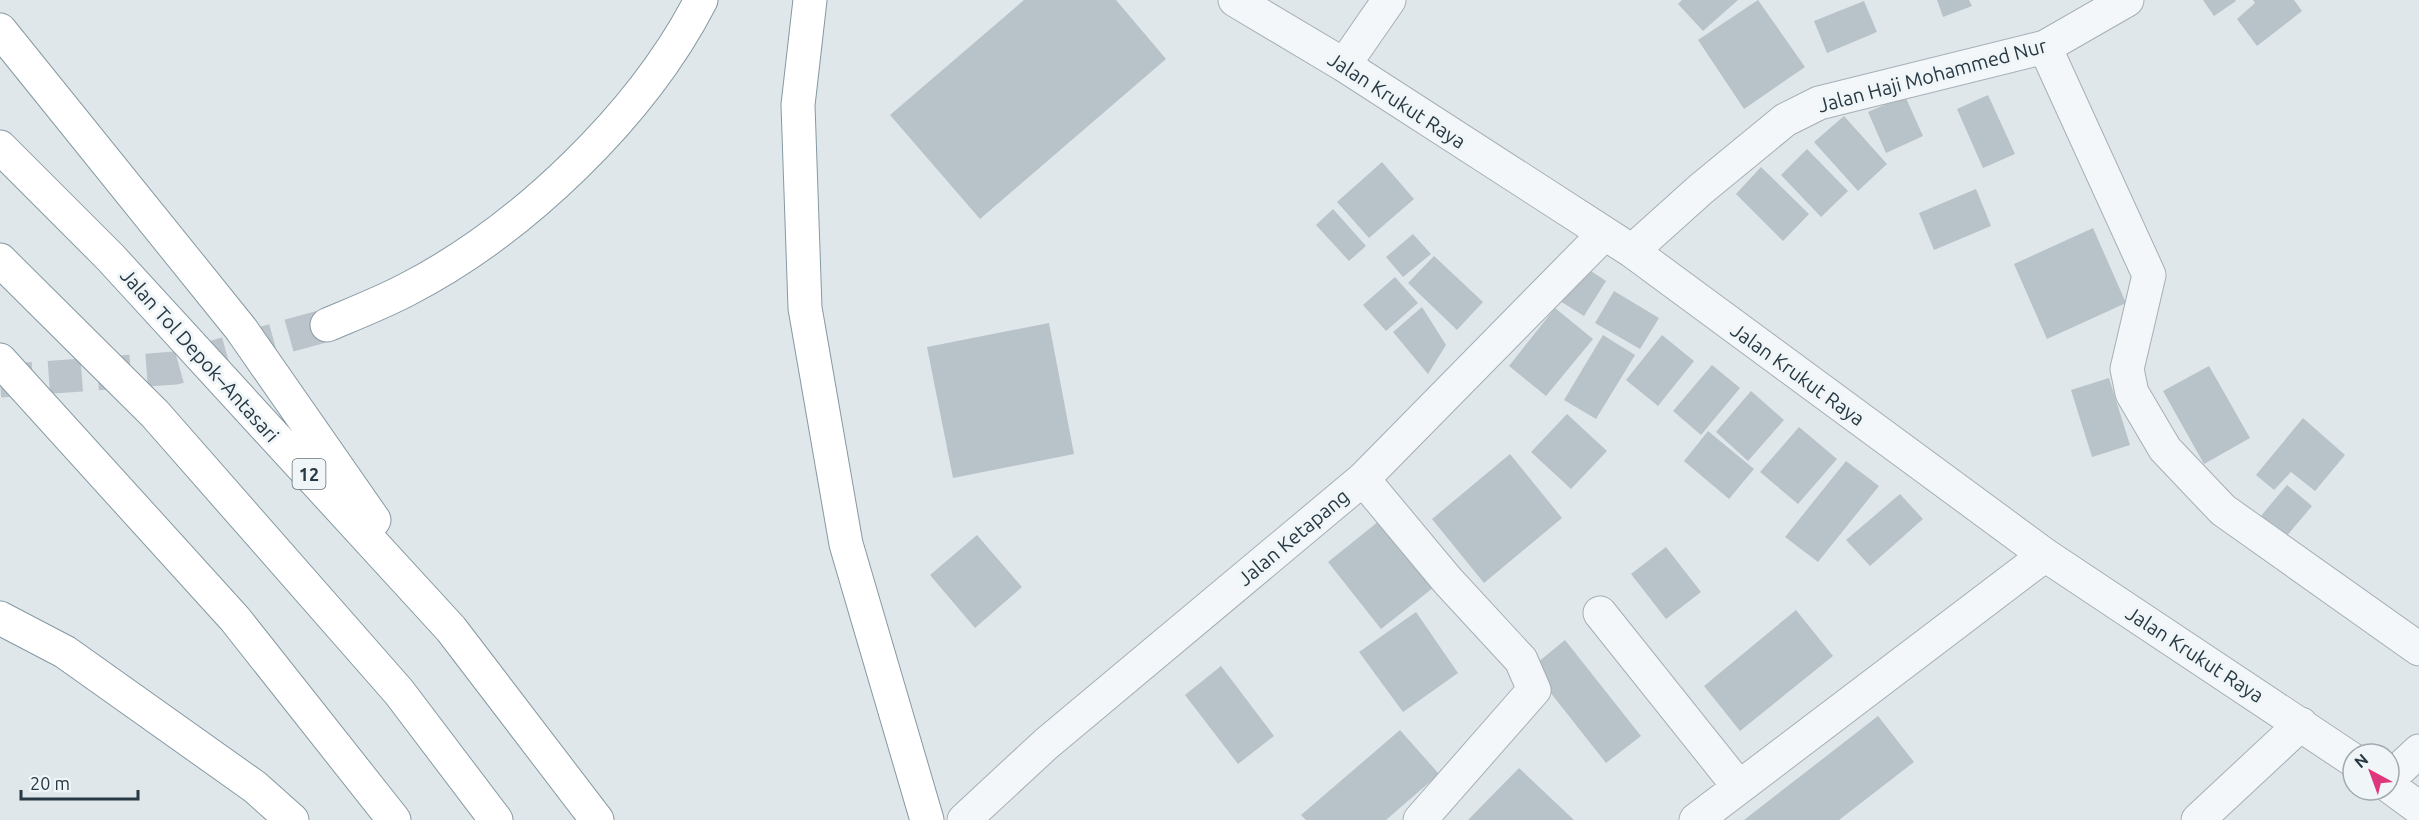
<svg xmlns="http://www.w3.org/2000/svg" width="2419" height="820" viewBox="0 0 2419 820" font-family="Ubuntu,sans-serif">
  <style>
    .building { fill: #b7c2c9 }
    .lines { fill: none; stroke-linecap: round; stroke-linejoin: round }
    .highway-tunnel { stroke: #bbc4ca; stroke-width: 33; stroke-dasharray: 33 16; stroke-linecap: butt }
    .minor-casing { stroke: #a5afb6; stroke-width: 35 }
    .highway-casing { stroke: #8699a3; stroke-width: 35 }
    .minor { stroke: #f4f7f9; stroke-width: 33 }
    .highway { stroke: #fff; stroke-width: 33 }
    .labels { text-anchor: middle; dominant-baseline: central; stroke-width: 6; stroke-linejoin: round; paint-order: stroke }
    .shield { fill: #f0f5f8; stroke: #63717a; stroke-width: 1.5 }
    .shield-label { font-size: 18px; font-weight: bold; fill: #273944 }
    .street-label { font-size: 20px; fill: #273944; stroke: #f0f5f8 }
  </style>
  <rect width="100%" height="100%" fill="#e0e7eb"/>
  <path class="building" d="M1024,0H1116L1166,59L980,219L890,115Z
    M1682,0H1738L1703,31L1678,4Z
    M1758,0L1805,67L1744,109L1698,40Z
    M1937,0H1969L1972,6L1943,17Z
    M2203,0H2235L2236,1L2214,16Z
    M2253,0H2294L2302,11L2257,46L2237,19L2255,3Z
    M1864,1L1877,32L1827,53L1814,21Z
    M1988,95L2015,154L1983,168L1957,109Z
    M1905,96L1923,136L1886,153L1868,112Z
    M1844,116L1887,164L1858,191L1814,142Z
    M1807,149L1848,191L1821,217L1781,175Z
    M1382,162L1414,199L1369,238L1337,202Z
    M1761,167L1809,214L1783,241L1736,194Z
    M1976,189L1991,226L1934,250L1919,213Z
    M1333,209L1366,246L1349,261L1316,225Z
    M2093,228L2126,303L2047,339L2014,264Z
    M1413,234L1431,254L1403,277L1386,257Z
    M1434,256L1483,302L1457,330L1408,283Z
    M1582,265L1606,281L1584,316L1560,301Z
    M1395,277L1418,303L1386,331L1363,305Z
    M1614,291L1659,318L1640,349L1595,323Z
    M1422,307L1446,345L1428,374L1393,332Z
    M1555,308L1593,339L1546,396L1509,366Z
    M1049,323L1074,454L953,478L927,347Z
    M1603,335L1635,355L1596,419L1564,400Z
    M1662,335L1694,361L1658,406L1626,380Z
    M1712,365L1740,388L1701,435L1673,411Z
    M2209,366L2250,438L2204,464L2163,391Z
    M2109,378L2130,445L2092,457L2071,390Z
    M1751,391L1784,420L1748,461L1716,432Z
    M1567,414L1607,451L1571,489L1531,452Z
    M2303,418L2345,455L2315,491L2291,472L2274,490L2256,475Z
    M1799,427L1837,459L1798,504L1760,472Z
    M1708,431L1754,469L1729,499L1684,461Z
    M1510,454L1562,518L1484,583L1432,519Z
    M1846,461L1879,486L1818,562L1785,537Z
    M2287,485L2312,506L2279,545L2255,523Z
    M1900,494L1923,519L1870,566L1846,540Z
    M1389,513L1443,580L1381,629L1328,562Z
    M977,535L1022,587L975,628L930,575Z
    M1666,547L1701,592L1666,619L1631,574Z
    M1796,610L1833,656L1740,731L1704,686Z
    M1416,612L1458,673L1403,712L1359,652Z
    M1565,640L1641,736L1606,763L1531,668Z
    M1221,666L1274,736L1238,764L1185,695Z
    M1878,716L1914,762L1839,820H1744Z
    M1400,730L1439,774L1386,820H1306L1301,815Z
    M1519,768L1574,820H1468Z"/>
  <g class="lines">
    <path class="highway-tunnel" d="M0,381L175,368L327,325"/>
    <g class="minor-casing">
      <path id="minor" d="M1235,0L1344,65L1632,251L2045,555L2353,760
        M2045,47L2149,275L2127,369L2132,393L2165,449L2223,510L2419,649
        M1344,65L1389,0
        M1632,251L1701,189L1785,120L1819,103L2045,47L2127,0
        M1363,479L1448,581L1521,660L1534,690L1420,820
        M1600,613L1739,787
        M2389,779L2419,751
        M2389,786L2419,808
        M964,820L1046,744L1363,479L1604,234
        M1696,820L2045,555
        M2198,820L2301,724"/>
    </g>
    <g class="highway-casing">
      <path id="highway" d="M810,0L798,105L805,308L846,544L927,820
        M0,30L241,329L374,520
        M0,147L110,257L451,629L597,820
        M0,260L155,414L399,692L496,820
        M327,325C353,314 381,303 406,290C521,231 642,115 701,0
        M0,360L235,619L394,820
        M0,618L65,652L255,787L292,820"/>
    </g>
    <use href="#minor" class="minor"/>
    <use href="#highway" class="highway"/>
  </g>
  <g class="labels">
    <rect class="shield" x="292.5" y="459" width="33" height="30" rx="4.5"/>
    <g class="shield-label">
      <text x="309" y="474">12</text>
    </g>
    <g class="street-label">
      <text transform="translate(1932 75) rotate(-15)">Jalan Haji Mohammed Nur</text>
      <text transform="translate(1397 100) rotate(33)">Jalan Krukut Raya</text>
      <text transform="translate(200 355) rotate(48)">Jalan Tol Depok–Antasari</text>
      <text transform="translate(1798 374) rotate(36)">Jalan Krukut Raya</text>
      <text transform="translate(1293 537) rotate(-40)">Jalan Ketapang</text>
      <text transform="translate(2195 654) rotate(33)">Jalan Krukut Raya</text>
    </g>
  </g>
  <g transform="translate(2371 772) rotate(319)"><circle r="28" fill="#f0f5f8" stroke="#a0aab0" stroke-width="1.5"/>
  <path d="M0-4.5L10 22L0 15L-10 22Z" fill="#de377b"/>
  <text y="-9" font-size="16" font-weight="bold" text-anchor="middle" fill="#273944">N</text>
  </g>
  <path d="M21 790v9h117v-9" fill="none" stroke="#273944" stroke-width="3"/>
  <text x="30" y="790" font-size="18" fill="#273944" stroke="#f0f5f8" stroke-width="4.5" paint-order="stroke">20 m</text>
</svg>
